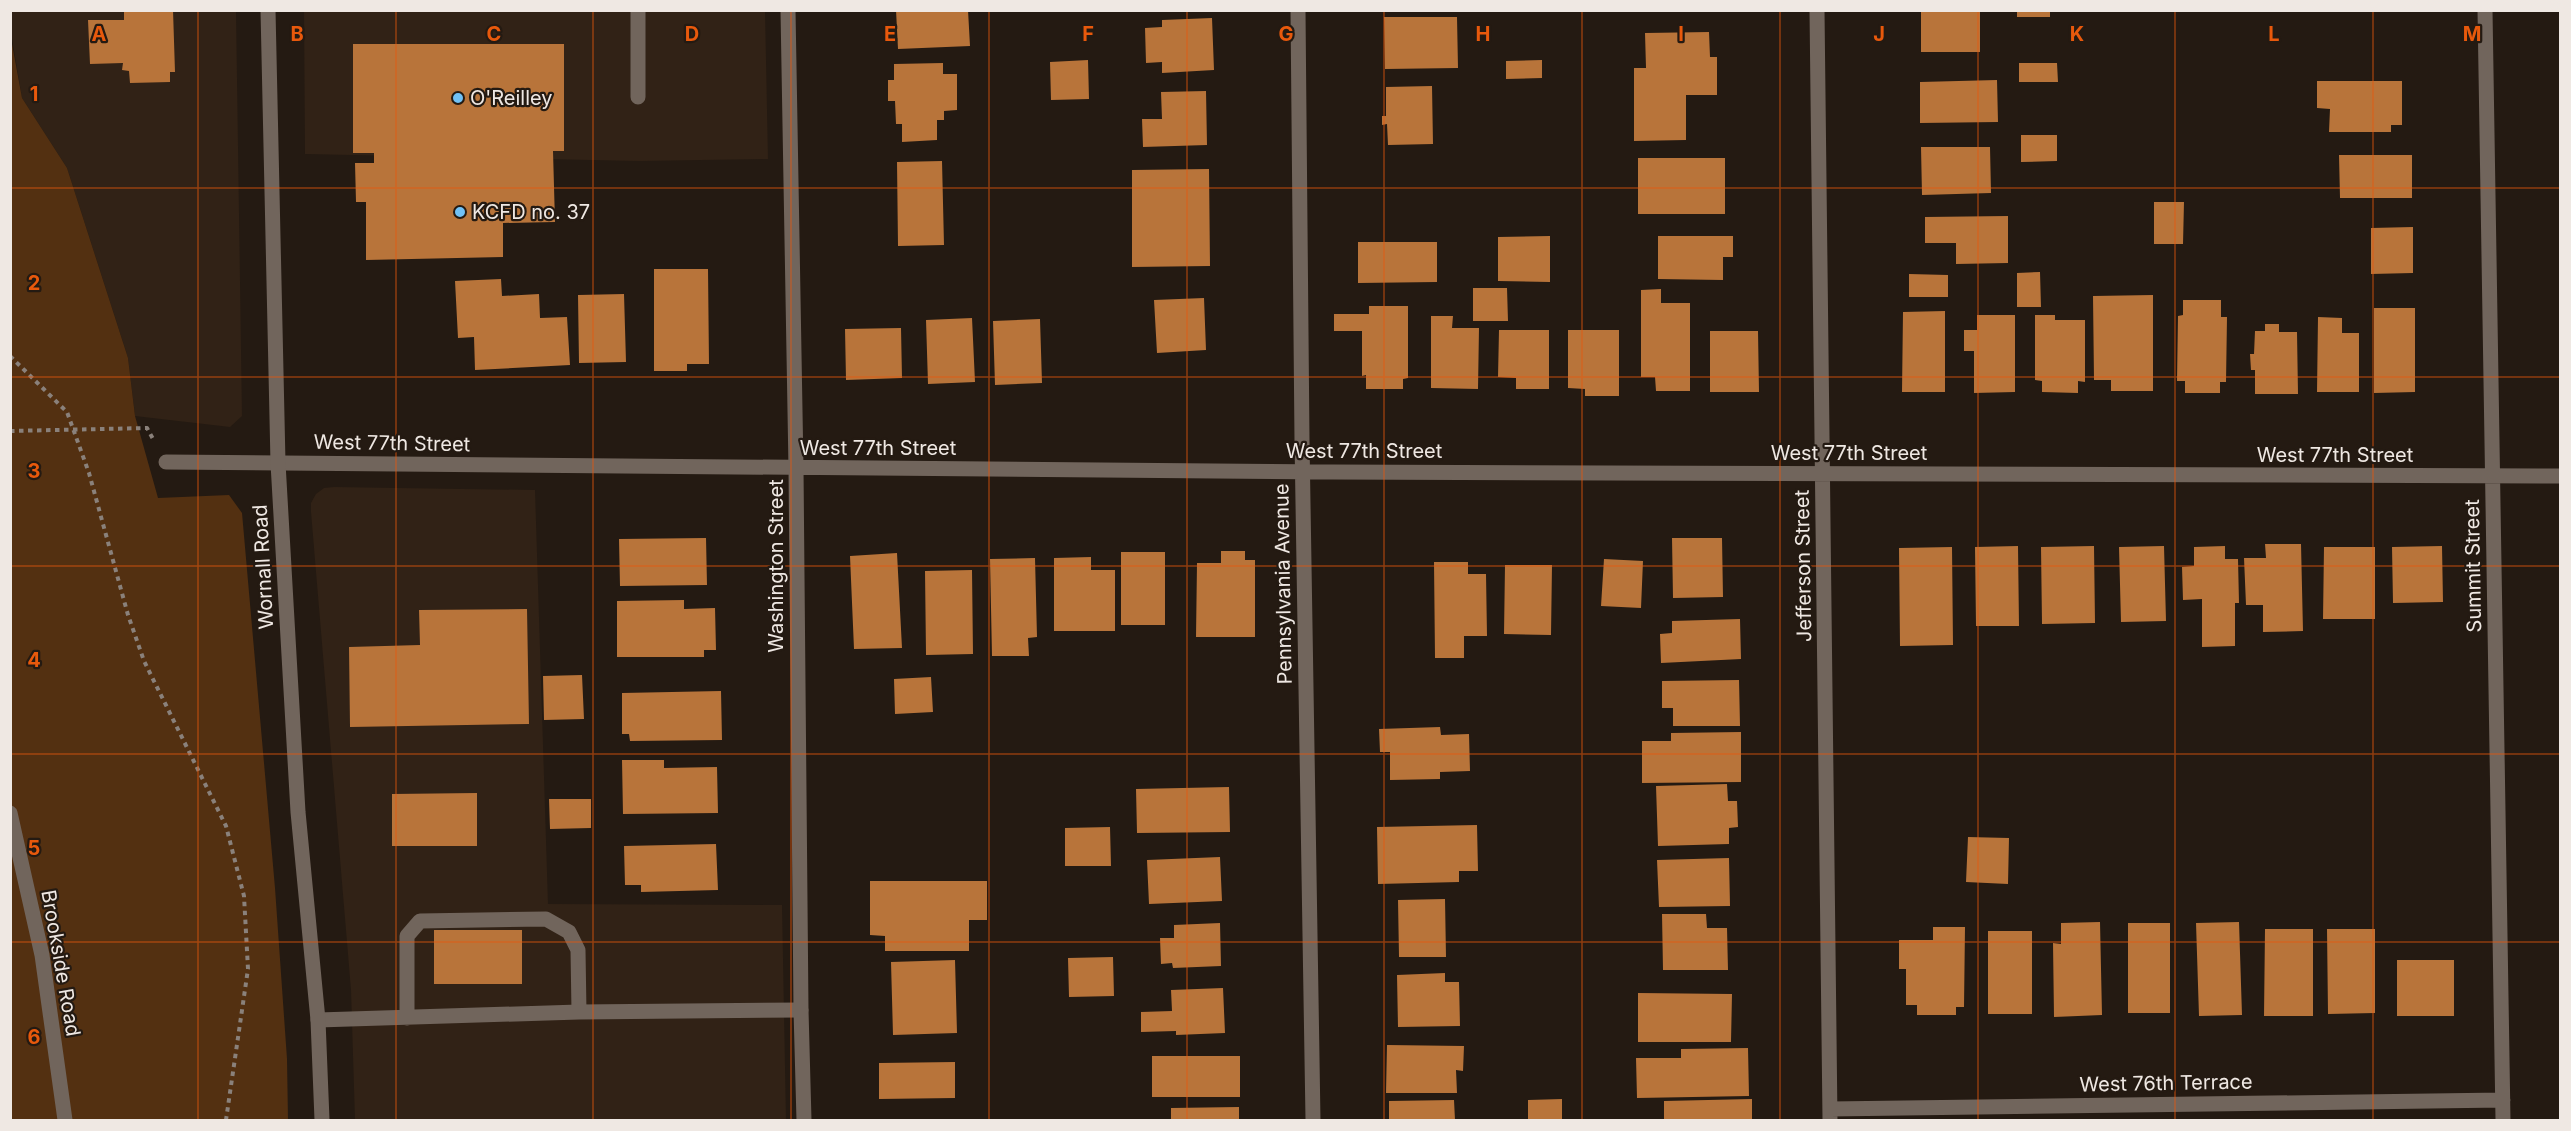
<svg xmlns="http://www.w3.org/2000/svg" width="2571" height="1131" viewBox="0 0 2571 1131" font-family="Inter,sans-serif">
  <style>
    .built { fill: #312216 }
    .green { fill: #533011 }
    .building { fill: #b8743a }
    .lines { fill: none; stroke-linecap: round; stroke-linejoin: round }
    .path { stroke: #8a817b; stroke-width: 4; stroke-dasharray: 4.5 4.5; stroke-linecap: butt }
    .lane { stroke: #71655c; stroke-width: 15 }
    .street { stroke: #71655c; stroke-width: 15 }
    .secondary { stroke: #71655c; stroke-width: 15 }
    .grid { fill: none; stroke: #e8590c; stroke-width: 1.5; stroke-opacity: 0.55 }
    .poi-dot { fill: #71c1f5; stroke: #241a12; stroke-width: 2 }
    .labels { text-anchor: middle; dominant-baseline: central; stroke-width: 4.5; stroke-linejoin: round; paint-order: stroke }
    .poi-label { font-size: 20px; fill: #efe8e3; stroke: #241a12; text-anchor: start }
    .street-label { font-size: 20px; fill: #efe8e3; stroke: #241a12 }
    .grid-label { font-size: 20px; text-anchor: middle; font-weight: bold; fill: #e8590c; stroke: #241a12; stroke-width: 4.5; stroke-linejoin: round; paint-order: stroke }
  </style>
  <rect width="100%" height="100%" fill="#241a12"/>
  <path class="built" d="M10,11H236L242,416L230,427L135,416L128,358L67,168L22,98L11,33Z
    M304,11H765L768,159L639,161L305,154Z
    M334,487L535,490L548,904L782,905L786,1120H355L351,990L311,512V503L316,494L324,488Z"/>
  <path class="green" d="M10,33L22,98L67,168L128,358L135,416L158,498L229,495L242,513L275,888L287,1059L288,1120H11Z"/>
  <path class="building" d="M124,10H173L175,72H170V82L130,83L129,71L122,70L123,63L90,64L88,20H124Z
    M896,10H968L970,46L898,49Z
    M2017,10H2050V17H2017Z
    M1980,11V52H1921V12Z
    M1384,17H1457L1458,68L1385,69Z
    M1212,18L1214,70L1162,73V62L1146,63L1145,28L1162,27V20Z
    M1709,32L1710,57H1717V95H1686V140L1634,141V68H1646L1645,33Z
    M353,44H564V151H553L555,222L503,223V257L366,260V202H356L355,163H374V153H353Z
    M1088,60L1089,99L1051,100L1050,62Z
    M1542,60V78L1506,79V61Z
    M943,63V74H957V110L944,111V120H937V140L902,142V124H896L895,101H888V80H894V64Z
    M2019,63H2057L2058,82H2019Z
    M1997,80L1998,122L1920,123V82Z
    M2317,81H2402V125H2391V132H2329L2330,109L2317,108Z
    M1432,86L1433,144L1388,145L1387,124L1382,125V116H1386V87Z
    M1206,91L1207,145L1143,147L1142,119H1162L1161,92Z
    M2021,135H2057V161L2021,162Z
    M1921,147H1990L1991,193L1922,195Z
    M2339,155H2412V198H2340Z
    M1638,158H1725V214H1638Z
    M942,161L944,245L898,246L897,162Z
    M1209,169L1210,266L1132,267V170Z
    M2154,202H2184L2183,244H2154Z
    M2008,216V263L1956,264V243H1925V217Z
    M2413,227V273L2371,274V228Z
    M1550,236V282L1498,281V237Z
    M1658,236H1733V257H1723V280L1658,279Z
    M1358,242H1437V282L1358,283Z
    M654,269H708L709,364H687V371H654Z
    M2040,272L2041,307H2017V273Z
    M1909,274L1948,275V297H1909Z
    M501,279L502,296L539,294L540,318L567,317L570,365L475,370L474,337L458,338L455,281Z
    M1473,288H1507L1508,321H1473Z
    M1661,289V303H1690V391H1656L1655,377H1641V290Z
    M624,294L626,362L579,363L578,295Z
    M2153,295V391H2111V380H2094L2093,296Z
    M1204,298L1206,350L1157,353L1154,300Z
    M2183,300H2221V317H2227L2226,382H2220V393H2185V381H2177L2178,316L2183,315Z
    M1369,306H1408V378L1403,379V389H1366V375L1362,376V331H1334V314H1369Z
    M2374,308H2415V392L2374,393Z
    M1945,311V392H1902L1903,312Z
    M1977,315H2015V392L1974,393V351H1964V330H1977Z
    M2035,315H2055V320H2085V382L2078,381V393L2042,392V381L2035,380Z
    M1431,316H1453L1452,328H1479L1478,389L1431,388Z
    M2318,317L2342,318V333H2359V392H2317Z
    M972,318L975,382L928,384L926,320Z
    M1040,319L1042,383L995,385L993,321Z
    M2265,324H2279V332H2297L2298,394H2255V370H2251L2250,354H2254L2255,331H2265Z
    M901,328L902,378L846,380L845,329Z
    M1499,330H1549V389H1516V378L1498,377Z
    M1568,330H1619V396H1585V389L1568,388Z
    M1710,331H1758L1759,392H1710Z
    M706,538L707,585L620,586L619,539Z
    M1672,538H1722L1723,597L1673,598Z
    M2265,544H2301L2303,631L2263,632V605H2246L2244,558H2266Z
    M2018,546L2019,626H1976L1975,547Z
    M2094,546L2095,623L2042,624L2041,547Z
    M2164,546L2166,621L2121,622L2119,547Z
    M2225,546V559H2238L2239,603H2235V646L2202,647V599L2183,600L2182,567L2194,566V547Z
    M2442,546L2443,602L2393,603L2392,547Z
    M1952,547L1953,645L1900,646L1899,548Z
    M2324,547H2375V619H2323Z
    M1221,551H1245V560H1255V637H1196L1197,563H1221Z
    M1121,552H1165V625H1121Z
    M897,553L902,648L854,649L850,556Z
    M1091,557V570H1115V631H1054V558Z
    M1035,558L1037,637L1028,638L1029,656H992L990,559Z
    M1604,559L1643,561L1641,608L1601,606Z
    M1434,562H1468V574H1486L1487,636H1464V658H1435Z
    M1505,565H1552L1551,635L1504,634Z
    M972,570L973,654L926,655L925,571Z
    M684,600V609L715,608L716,650H704V657H617V601Z
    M527,609L529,724L350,727L349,647L420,645L419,610Z
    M1740,619L1741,659L1661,663L1660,634L1672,633V621Z
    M582,675L584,719L544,720L543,676Z
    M931,677L933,712L895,714L894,679Z
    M1739,680L1740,726H1673V708H1662V681Z
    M721,691L722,740L630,741L629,734H622V693Z
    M1440,727L1441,735L1469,734L1470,771L1440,772V779L1390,780V752H1380L1379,729Z
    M1741,732V782L1642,783V741H1671V733Z
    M622,760H664V768L717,767L718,813L623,814Z
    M1727,784L1728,801H1737L1738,827L1729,828V844L1658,846L1656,786Z
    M1229,787L1230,832L1137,833L1136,789Z
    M477,793V846H392V794Z
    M549,799H591V828L550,829Z
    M1477,825L1478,871H1459V882L1378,884L1377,827Z
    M1110,827L1111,866H1065V828Z
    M1968,837L2009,838L2008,884L1966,882Z
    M716,844L718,890L641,892V885H625L624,846Z
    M1220,857L1222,901L1149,904L1147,860Z
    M1729,858L1730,906L1659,907L1657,860Z
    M870,881H987V920H969V951H885V936L870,935Z
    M1445,899L1446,957H1399L1398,900Z
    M1662,914H1706L1707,928H1727L1728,970H1663Z
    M2100,922L2102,1015L2054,1017L2053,943L2061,944V923Z
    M2239,922L2242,1015L2199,1016L2196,923Z
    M1220,923L1221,966L1173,968L1172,963L1161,964L1160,938H1174V925Z
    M2128,923H2170V1013H2128Z
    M1933,927H1965L1964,1007H1956V1015H1917V1005H1906V969H1899V940H1933Z
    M2265,929H2313V1016H2264Z
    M2327,929H2375V1013L2328,1014Z
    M434,930H522V984H434Z
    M1988,931H2032V1014H1988Z
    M1113,957L1114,996L1069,997L1068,958Z
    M955,960L957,1033L893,1035L891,962Z
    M2397,960H2454V1016H2397Z
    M1445,973V982H1459L1460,1026L1398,1027L1397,975Z
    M1223,988L1225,1033L1176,1035V1031L1141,1032V1012L1172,1011L1171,990Z
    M1638,993L1732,994L1731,1042H1638Z
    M1387,1045L1464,1046L1463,1071L1456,1070L1457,1093H1386Z
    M1748,1048L1749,1096L1637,1098L1636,1058H1681V1049Z
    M1152,1056H1240V1097H1152Z
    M955,1062V1098L879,1099V1063Z
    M1562,1099V1120H1528V1100Z
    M1752,1099V1120H1664V1101Z
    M1454,1100L1455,1120H1389V1101Z
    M1239,1107V1120H1171V1108Z"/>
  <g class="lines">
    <path class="path" d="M10,356L67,412L89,473L128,615L144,661L226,826L244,896L248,969L226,1120
      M10,431L147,428L153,439"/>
    <path class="lane" d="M638,10V97
      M407,1018V936L420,921L546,919L569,932L578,950L579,1012
      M318,1020L579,1012L801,1010"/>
    <path class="street" d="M788,10L796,468L801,1010L804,1120
      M1298,10L1302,441L1313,1120
      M1817,10L1830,1120
      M2485,10L2503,1120
      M166,462L1332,472L2560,476
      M10,813L42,955L65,1120
      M1830,1109L2503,1100"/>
    <path class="secondary" d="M268,10L278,463L298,812L318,1020L322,1120"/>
  </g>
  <path class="grid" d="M198,10V1120M396,10V1120M593,10V1120M791,10V1120M989,10V1120M1187,10V1120M1384,10V1120M1582,10V1120M1780,10V1120M1978,10V1120M2175,10V1120M2373,10V1120M10,188H2560M10,377H2560M10,566H2560M10,754H2560M10,942H2560"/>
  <g class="poi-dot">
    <circle cx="458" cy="98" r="6"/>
    <circle cx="460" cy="212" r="6"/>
  </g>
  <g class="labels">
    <g class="poi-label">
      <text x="470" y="98">O'Reilley</text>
      <text x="472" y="212">KCFD no. 37</text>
    </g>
    <g class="street-label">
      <text transform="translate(392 443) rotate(1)">West 77th Street</text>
      <text x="878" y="448">West 77th Street</text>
      <text x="1364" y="451">West 77th Street</text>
      <text x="1849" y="453">West 77th Street</text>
      <text x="2335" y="455">West 77th Street</text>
      <text transform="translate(776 566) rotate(-90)">Washington Street</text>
      <text transform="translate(1803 566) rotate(-91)">Jefferson Street</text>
      <text transform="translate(2473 566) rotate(-91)">Summit Street</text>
      <text transform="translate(263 567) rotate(-93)">Wornall Road</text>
      <text transform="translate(1283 584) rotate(-91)">Pennsylvania Avenue</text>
      <text transform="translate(61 963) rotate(80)">Brookside Road</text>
      <text transform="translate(2166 1083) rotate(-1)">West 76th Terrace</text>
    </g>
  </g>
  <g class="grid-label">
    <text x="99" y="41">A</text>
    <text x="297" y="41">B</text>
    <text x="494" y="41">C</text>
    <text x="692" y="41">D</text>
    <text x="890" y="41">E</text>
    <text x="1088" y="41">F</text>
    <text x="1286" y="41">G</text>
    <text x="1483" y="41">H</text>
    <text x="1681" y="41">I</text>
    <text x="1879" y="41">J</text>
    <text x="2077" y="41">K</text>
    <text x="2274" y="41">L</text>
    <text x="2472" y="41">M</text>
    <text x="34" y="101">1</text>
    <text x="34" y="290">2</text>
    <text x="34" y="478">3</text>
    <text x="34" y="667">4</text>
    <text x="34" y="855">5</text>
    <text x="34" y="1044">6</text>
  </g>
  <rect width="2571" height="1131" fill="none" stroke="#efe8e3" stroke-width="24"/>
</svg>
